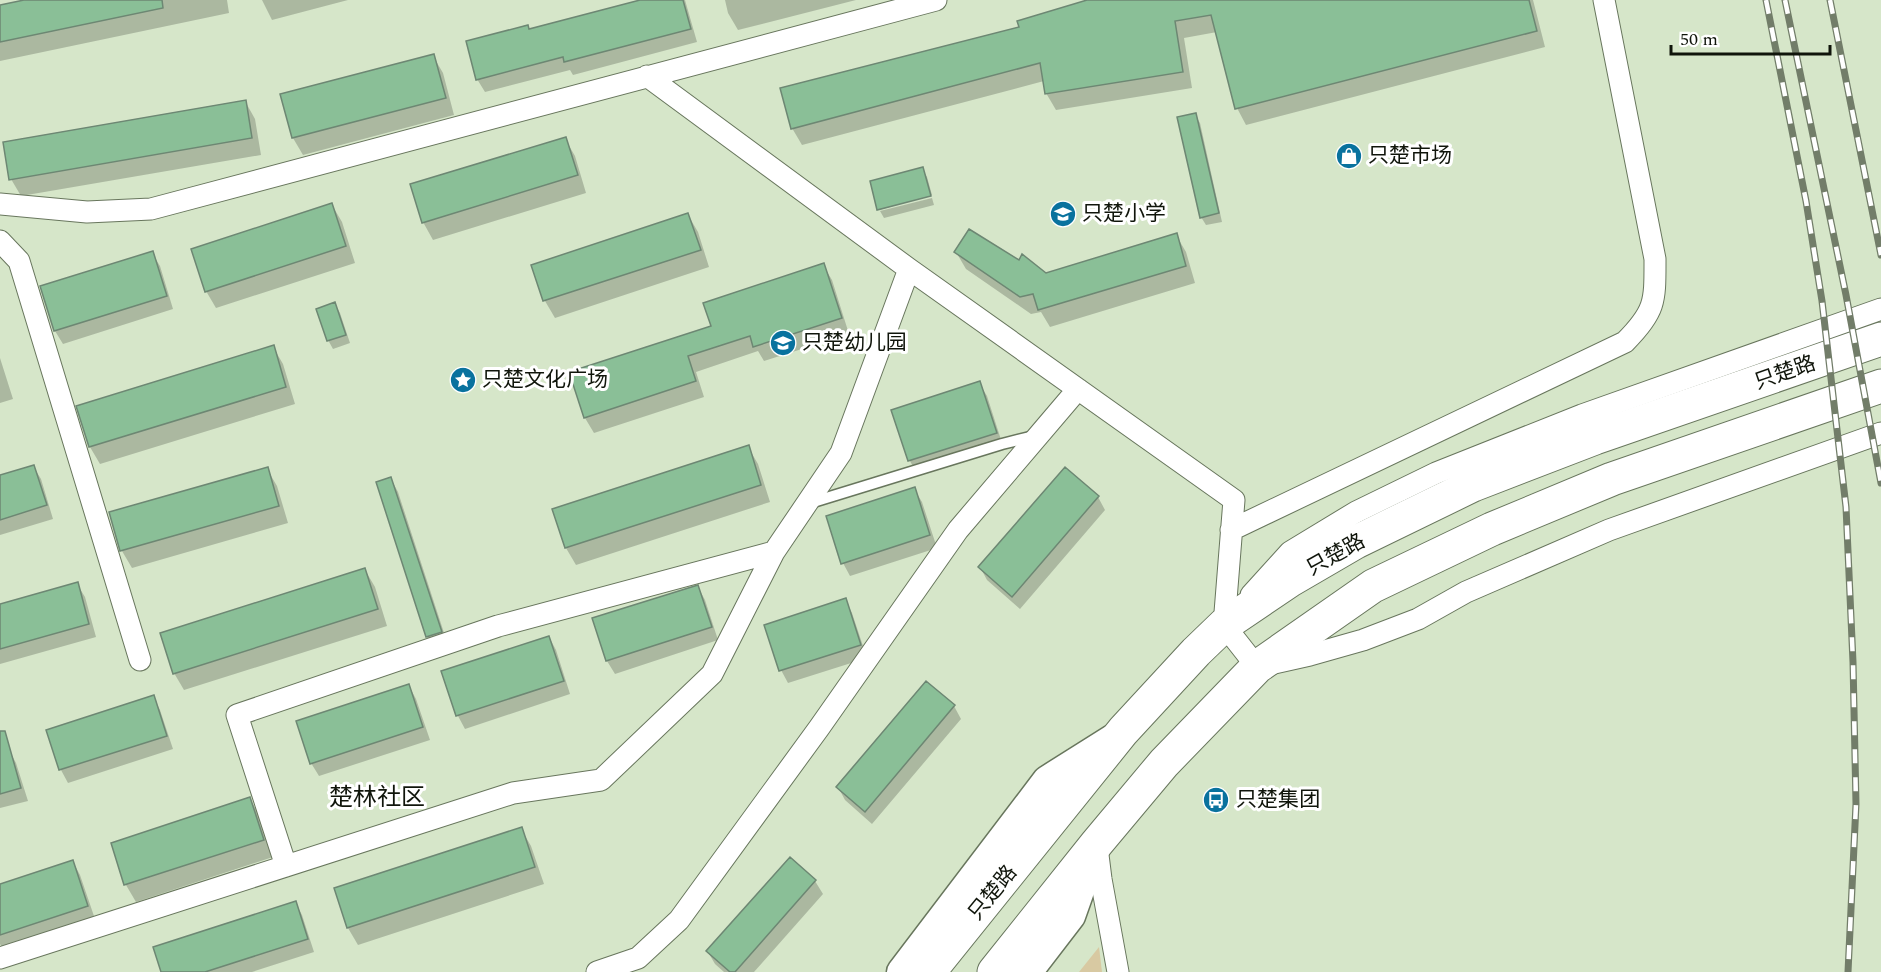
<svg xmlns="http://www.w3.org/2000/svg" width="1881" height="972" viewBox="0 0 1881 972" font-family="Spectral,'Noto Sans SC',serif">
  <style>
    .green { fill: #d8c9a2 }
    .shadow { fill: #0003 }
    .building { fill: #8abf97; stroke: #6d8773; stroke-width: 1.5 }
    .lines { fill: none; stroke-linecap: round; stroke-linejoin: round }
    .lane-casing { stroke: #68765d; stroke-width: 13 }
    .street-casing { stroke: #68765d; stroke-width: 23 }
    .secondary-casing { stroke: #68765d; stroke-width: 31 }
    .highway-casing { stroke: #68765d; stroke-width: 35 }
    .lane { stroke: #fff; stroke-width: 10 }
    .street { stroke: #fff; stroke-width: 21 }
    .secondary { stroke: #fff; stroke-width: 28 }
    .highway { stroke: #fff; stroke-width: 33 }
    .rail-casing { stroke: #727d69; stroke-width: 7 }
    .rail { stroke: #fff; stroke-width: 4.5; stroke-dasharray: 14; stroke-linecap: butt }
    .labels { text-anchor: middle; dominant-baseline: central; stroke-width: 6; stroke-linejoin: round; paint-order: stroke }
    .poi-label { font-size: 21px; fill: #10150b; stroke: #fff; text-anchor: start }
    .street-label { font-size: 21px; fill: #10150b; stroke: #fff }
    .quarter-label { font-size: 24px; fill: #10150b; stroke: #fff }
  </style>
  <rect width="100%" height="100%" fill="#d6e6c9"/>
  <path class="green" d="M1099,947L1102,972H1079Z"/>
  <path class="shadow" d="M31,0H227L229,13L0,61V7Z
    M262,0H348L272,20Z
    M646,0H685L697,42L573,75L570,70L485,92L477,79L529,30Z
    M725,0H856L738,30L728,13Z
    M1093,0H1533L1545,47L1246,125L1237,108L1217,32L1184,38L1192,88L1056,110L1046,93L1044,81L802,145L792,128L1020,28Z
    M433,56L443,73L454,115L303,155L293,138Z
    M245,101L255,119L261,155L21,196L11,179Z
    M1195,115L1200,123L1222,222L1206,225L1201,217Z
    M565,139L575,156L586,193L433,240L423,222Z
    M922,169L927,177L932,195L879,210L872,182Z
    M932,198L934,205L884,218L880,211Z
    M332,205L342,222L355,263L216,308L206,291Z
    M688,215L698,232L709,267L555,318L545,301L533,266Z
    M1176,235L1186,252L1195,283L1050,327L1041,312L1031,314L966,269L956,252L1019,262L1045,274Z
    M152,253L160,266L173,309L63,344L55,331L42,287Z
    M823,265L832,280L849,334L764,361L758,351L696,372L704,397L594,433L585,418L713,327Z
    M335,304L340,313L350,343L333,349L328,340Z
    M273,347L283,364L295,404L100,464L90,447L78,407Z
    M0,358L13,399L0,403Z
    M979,383L987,396L1003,446L917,474L910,461L893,411Z
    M748,447L758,464L770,502L576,565L566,548L554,510Z
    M33,466L41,479L53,519L0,535V477Z
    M267,469L277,486L288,523L132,568L122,551L111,513Z
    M391,479L398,492L448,645L435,649L427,637Z
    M914,489L922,502L937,548L850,576L843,563Z
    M1098,497L1105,510L1020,609L987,580L980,567Z
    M365,570L375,587L387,626L184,690L174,673Z
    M77,584L85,597L96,637L0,664V606Z
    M698,587L705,600L718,640L615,674L607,661L594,619Z
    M845,600L852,613L867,658L788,683L781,670Z
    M549,637L556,650L570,694L465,729L458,716L443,672Z
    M409,686L416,699L430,740L319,776L311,763Z
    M153,697L160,710L173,749L68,783L61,770L48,731Z
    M954,706L961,719L872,824L845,800L838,787Z
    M9,750L16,763L28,801L0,808V753Z
    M250,799L260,816L273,857L136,902L126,885L113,844Z
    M521,829L531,846L544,884L358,945L348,928L335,889Z
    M790,859L815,881L823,894L754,972H724L715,964L708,952Z
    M73,862L80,875L95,919L3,949L0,944V885Z
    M295,902L302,915L314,952L252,972H162Z"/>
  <path class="building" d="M24,0H162L163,8L0,42V5Z
    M640,0H683L691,29L564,62L563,57L476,80L466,41L528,25L529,29Z
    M1087,0H1529L1537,31L1235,109L1211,15L1175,21L1183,72L1045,94L1040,63L791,129L780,88L1019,27L1017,21Z
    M434,54L446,98L292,138L280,94Z
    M246,100L252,138L9,180L3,142Z
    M1196,113L1219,213L1200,218L1177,117Z
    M566,137L578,175L422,223L410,184Z
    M923,167L931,196L877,210L870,181Z
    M332,203L346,246L205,292L191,249Z
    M688,213L701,250L543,301L531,265Z
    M969,229L1019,260L1022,254L1046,273L1177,233L1186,266L1038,310L1033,294L1020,297L954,252Z
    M153,251L167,296L54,331L40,286Z
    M824,263L842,318L753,347L750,336L688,356L696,381L584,418L569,372L711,326L703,303Z
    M335,302L346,335L327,341L316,309Z
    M274,345L286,387L89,447L76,406Z
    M980,381L997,433L908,461L891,410Z
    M749,445L761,485L565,548L552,509Z
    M34,465L47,505L0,520V475Z
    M268,467L279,506L120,551L109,512Z
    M1065,467L1099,496L1012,597L978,567Z
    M391,477L442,632L426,637L376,482Z
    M915,487L930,535L841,564L826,516Z
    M365,568L378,609L173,674L160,633Z
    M78,582L89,624L0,649V604Z
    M698,585L712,627L606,661L592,618Z
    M846,598L861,645L779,671L764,625Z
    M549,636L564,681L456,716L441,671Z
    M926,681L955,705L865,812L836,787Z
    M409,684L423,727L310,764L296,721Z
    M154,695L167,736L59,770L46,730Z
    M0,731H5L21,788L0,794Z
    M250,797L264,840L124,885L111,843Z
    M522,827L535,867L347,928L334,888Z
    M790,857L816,880L735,972H730L706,951Z
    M73,860L88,906L0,935V884Z
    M296,901L308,939L205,972H161L153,947Z"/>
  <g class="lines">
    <g class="lane-casing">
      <path id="lane" d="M810,503L1002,444L1034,436"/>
    </g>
    <g class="street-casing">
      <path id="street" d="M647,76L909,269L1234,500L1224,625L1257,667L1310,655L1363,640L1418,619L1466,592L1609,530L1881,433
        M0,204L87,212L151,209L936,0
        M0,241L19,261L140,660
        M1231,530L1625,342C1656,311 1655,301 1655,259L1604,0
        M1251,595L1290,552L1356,512L1436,473L1582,415L1881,309
        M1097,847L1101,879L1118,972
        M286,866L237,715L498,626L774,552
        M0,958L513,793L601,780L712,674L774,552L841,453L909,269
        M597,972L638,958L679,920L819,728L958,530L1078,389"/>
    </g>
    <g class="secondary-casing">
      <path id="secondary" d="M901,972L1047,780L1112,739
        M1028,972L1071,916L1093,854"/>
    </g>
    <g class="highway-casing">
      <path id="highway" d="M929,972L1123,731L1196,652L1224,625L1289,581L1356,542L1473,485L1595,438L1881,339
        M994,972L1097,843L1164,763L1257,667L1373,586L1492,529L1612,479L1881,386"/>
    </g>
    <use href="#lane" class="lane"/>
    <use href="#street" class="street"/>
    <use href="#secondary" class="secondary"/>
    <use href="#highway" class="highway"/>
    <g class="rail-casing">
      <path id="rail" d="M1766,0L1806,201L1822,301L1846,507L1853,662L1856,804L1848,972
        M1785,0L1846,295L1881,483
        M1830,0L1881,255"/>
    </g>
    <use href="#rail" class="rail"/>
  </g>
  <defs>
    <g id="shop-disc" transform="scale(1.35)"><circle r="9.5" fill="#09729e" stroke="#fff"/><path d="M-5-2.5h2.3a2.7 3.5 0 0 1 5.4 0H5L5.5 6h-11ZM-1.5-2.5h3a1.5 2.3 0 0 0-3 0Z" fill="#fff"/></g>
    <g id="school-disc" transform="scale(1.35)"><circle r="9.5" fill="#09729e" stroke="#fff"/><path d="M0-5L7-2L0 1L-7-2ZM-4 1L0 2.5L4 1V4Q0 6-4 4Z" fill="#fff"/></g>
    <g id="sight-disc" transform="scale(1.35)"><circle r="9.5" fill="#09729e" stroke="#fff"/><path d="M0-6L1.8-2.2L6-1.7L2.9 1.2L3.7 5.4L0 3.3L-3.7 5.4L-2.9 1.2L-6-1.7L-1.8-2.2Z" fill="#fff"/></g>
    <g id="bus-disc" transform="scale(1.35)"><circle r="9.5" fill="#09729e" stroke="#fff"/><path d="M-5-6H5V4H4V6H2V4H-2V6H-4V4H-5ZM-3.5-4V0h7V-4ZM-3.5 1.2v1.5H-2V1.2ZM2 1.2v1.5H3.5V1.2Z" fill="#fff"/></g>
  </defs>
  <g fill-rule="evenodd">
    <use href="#shop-disc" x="1349" y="156"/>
    <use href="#school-disc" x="1063" y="214"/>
    <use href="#school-disc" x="783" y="343"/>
    <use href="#sight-disc" x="463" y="380"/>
    <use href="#bus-disc" x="1216" y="800"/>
  </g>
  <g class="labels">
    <g class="poi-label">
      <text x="1368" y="156">只楚市场</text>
      <text x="1082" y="214">只楚小学</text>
      <text x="802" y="343">只楚幼儿园</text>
      <text x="482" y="380">只楚文化广场</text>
      <text x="1236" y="800">只楚集团</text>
    </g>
    <g class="street-label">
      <text transform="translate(1785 373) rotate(-19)">只楚路</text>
      <text transform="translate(1336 555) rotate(-29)">只楚路</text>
      <text transform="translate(993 893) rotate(-51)">只楚路</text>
    </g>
    <g class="quarter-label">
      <text x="377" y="798">楚林社区</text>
    </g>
  </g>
  <path d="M1671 45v9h159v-9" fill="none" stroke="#10150b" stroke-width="3"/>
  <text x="1680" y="45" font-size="18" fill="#10150b" stroke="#ffffff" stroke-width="4.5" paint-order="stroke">50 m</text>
</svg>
